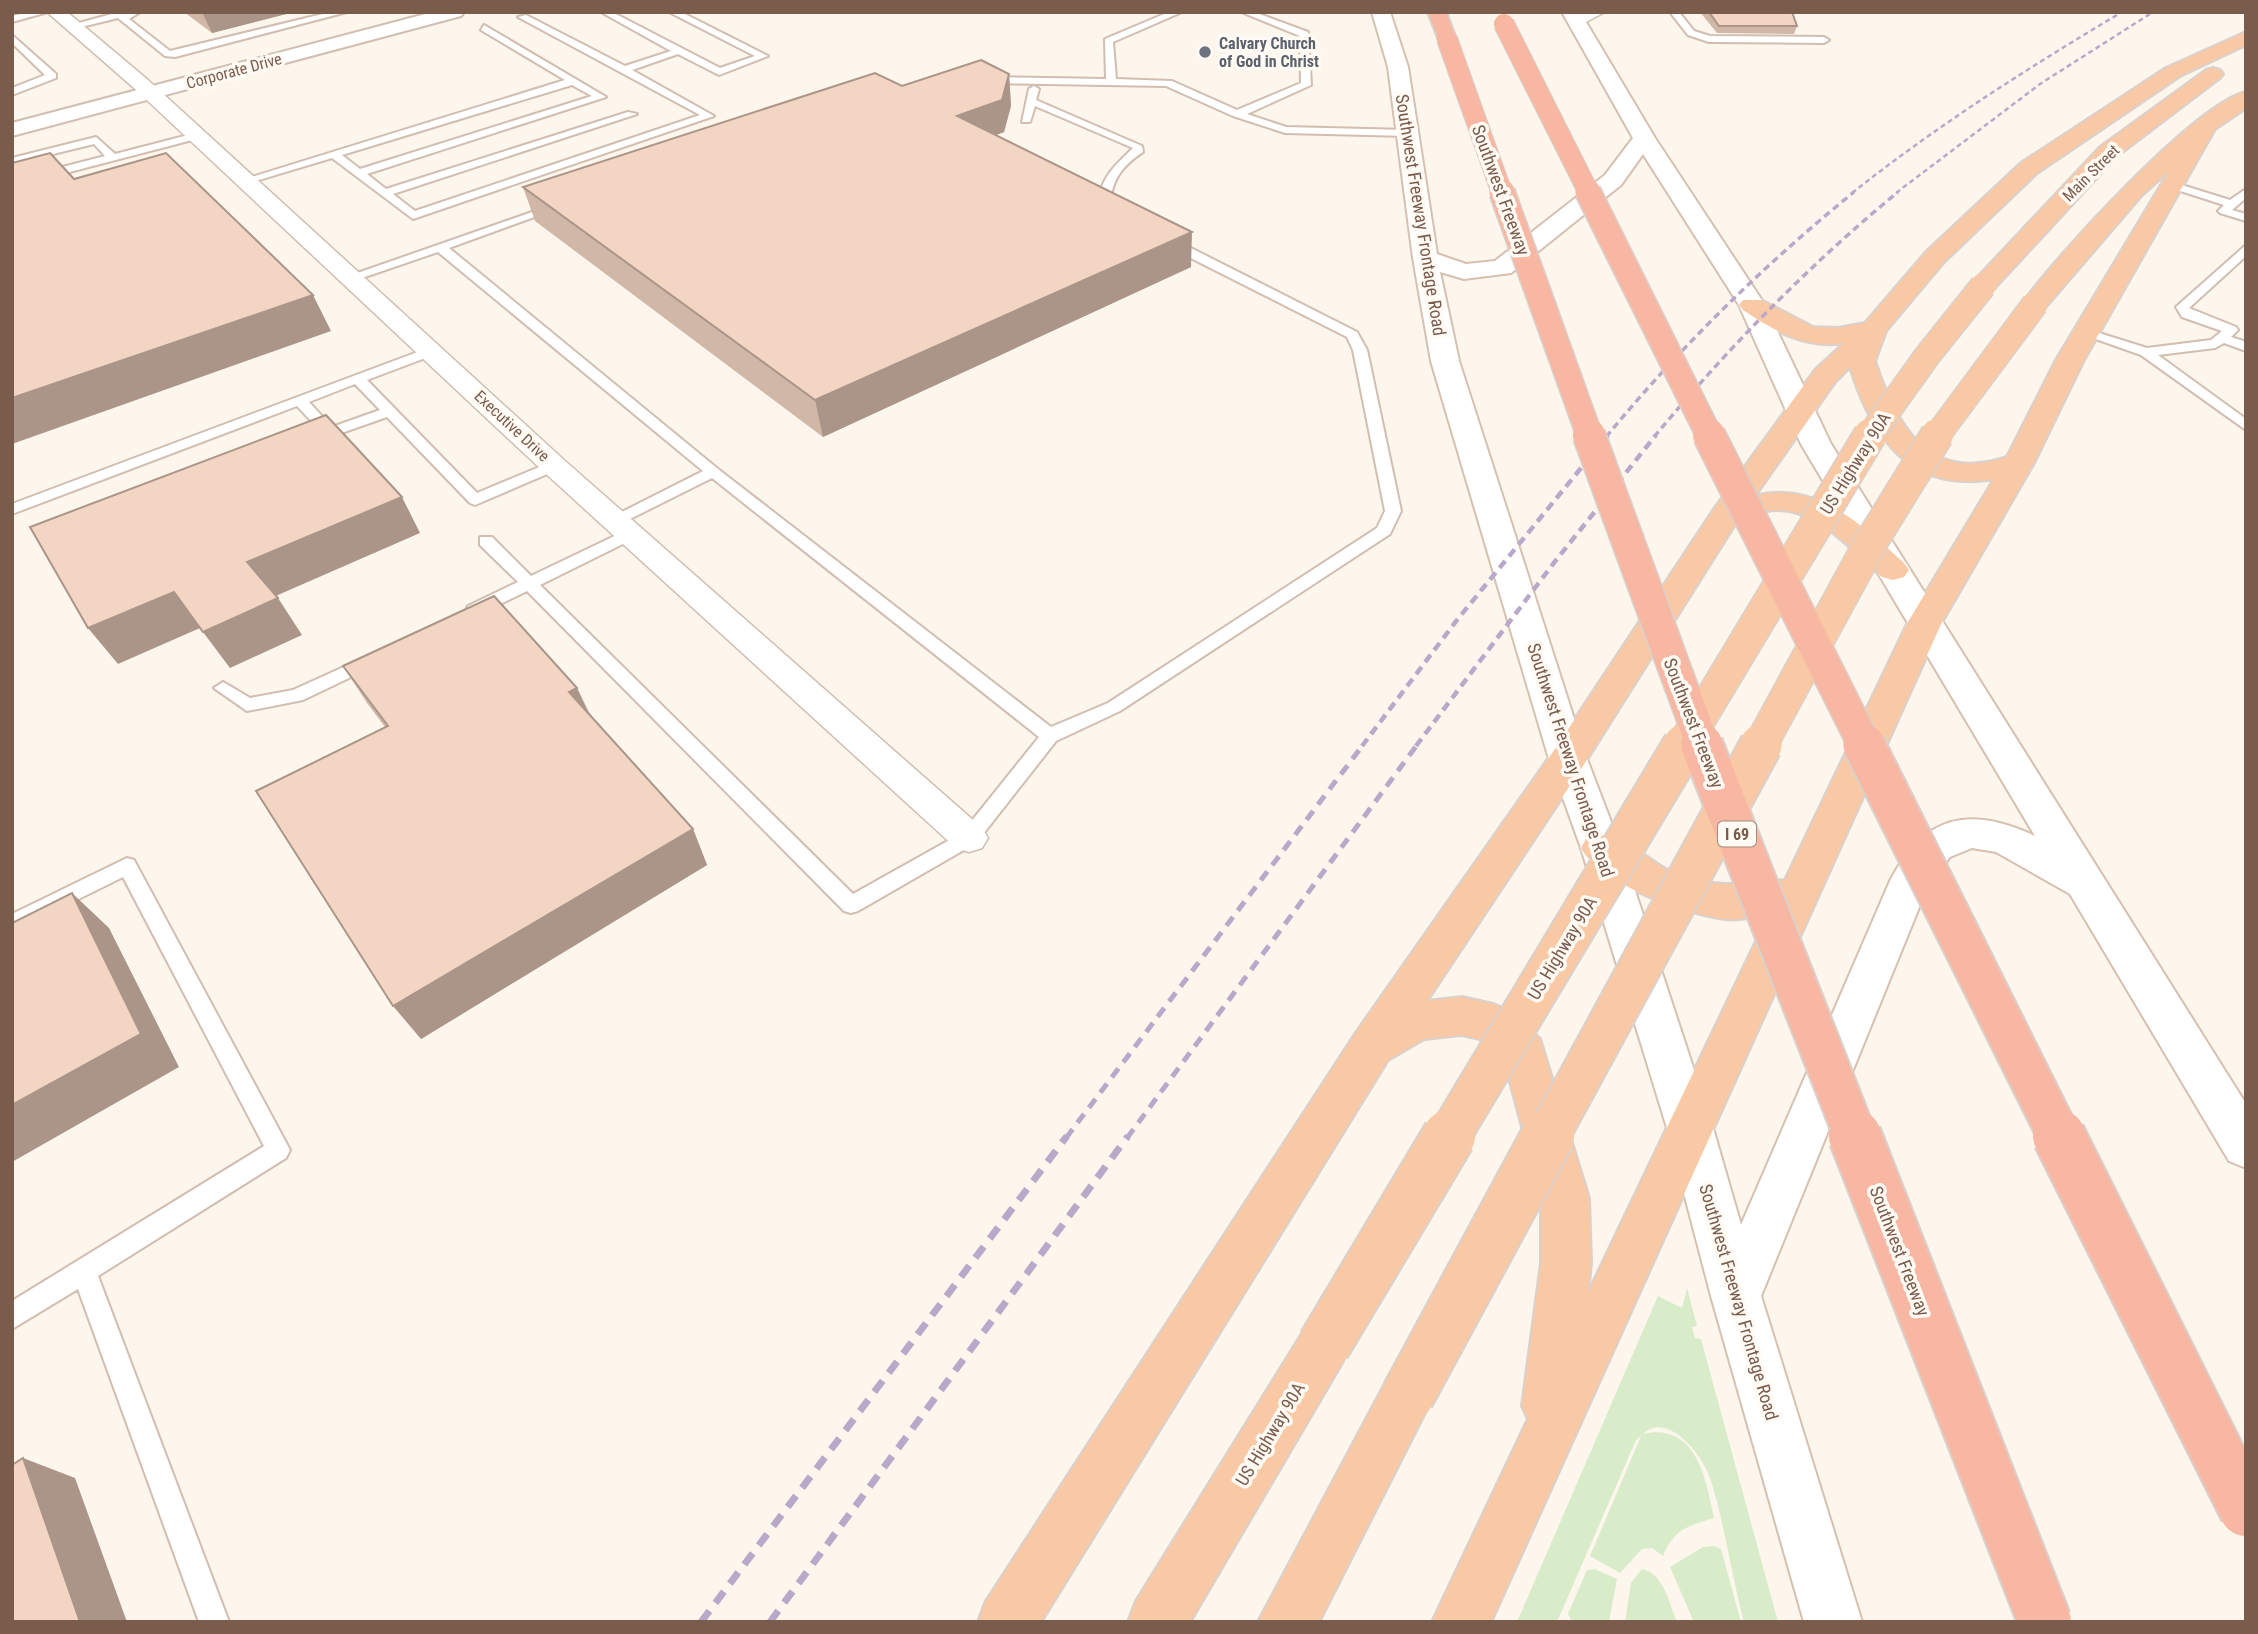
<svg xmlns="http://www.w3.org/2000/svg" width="2258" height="1634" viewBox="0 0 2258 1634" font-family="'Roboto Condensed',sans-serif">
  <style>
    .green { fill: #d8ecc9 }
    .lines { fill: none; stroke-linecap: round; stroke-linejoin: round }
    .service-casing { stroke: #d1beb0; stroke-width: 4 }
    .minor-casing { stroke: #d1beb0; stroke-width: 3 }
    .tertiary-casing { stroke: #d1beb0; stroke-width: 4 }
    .secondary-casing { stroke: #d6c0b0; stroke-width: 4 }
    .trunk-casing { stroke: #dad1cd; stroke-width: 4 }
    .motorway-casing { stroke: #dad1cd; stroke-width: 4 }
    .service { fill: #fff; fill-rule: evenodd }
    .minor { fill: #fff; fill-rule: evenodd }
    .tertiary { fill: #fff; fill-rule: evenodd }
    .secondary { fill: #fff; fill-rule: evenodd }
    .trunk { fill: #f9c8a4; fill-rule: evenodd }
    .motorway { fill: #f7b7a3; fill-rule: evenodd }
    .rail-far4 { stroke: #b9a8c9; stroke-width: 2.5; stroke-dasharray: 5 3.5; stroke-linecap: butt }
    .rail-far3 { stroke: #b9a8c9; stroke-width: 3.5; stroke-dasharray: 7 4.5; stroke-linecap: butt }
    .rail-far2 { stroke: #b9a8c9; stroke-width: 4.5; stroke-dasharray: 9 6; stroke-linecap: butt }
    .rail-far1 { stroke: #b9a8c9; stroke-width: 5; stroke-dasharray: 11 8; stroke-linecap: butt }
    .rail { stroke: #b9a8c9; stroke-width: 7; stroke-dasharray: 14 10; stroke-linecap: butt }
    .trunk-bridge-far3-casing { stroke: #dad1cd; stroke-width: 28; stroke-linecap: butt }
    .trunk-bridge-far2-casing { stroke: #dad1cd; stroke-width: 35; stroke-linecap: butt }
    .trunk-bridge-far1-casing { stroke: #dad1cd; stroke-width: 45; stroke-linecap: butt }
    .trunk-bridge-casing { stroke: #dad1cd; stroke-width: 56; stroke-linecap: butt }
    .motorway-bridge-far4-casing { stroke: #dad1cd; stroke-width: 22; stroke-linecap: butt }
    .motorway-bridge-far3-casing { stroke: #dad1cd; stroke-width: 28; stroke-linecap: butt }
    .motorway-bridge-far2-casing { stroke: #dad1cd; stroke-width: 35; stroke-linecap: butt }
    .motorway-bridge-far1-casing { stroke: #dad1cd; stroke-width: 45; stroke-linecap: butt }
    .motorway-bridge-casing { stroke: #dad1cd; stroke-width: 56; stroke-linecap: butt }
    .trunk-bridge-far3 { stroke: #f9c8a4; stroke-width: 25 }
    .trunk-bridge-far2 { stroke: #f9c8a4; stroke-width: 32 }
    .trunk-bridge-far1 { stroke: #f9c8a4; stroke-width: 41 }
    .trunk-bridge { stroke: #f9c8a4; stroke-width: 52 }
    .motorway-bridge-far4 { stroke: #f7b7a3; stroke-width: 20 }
    .motorway-bridge-far3 { stroke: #f7b7a3; stroke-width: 25 }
    .motorway-bridge-far2 { stroke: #f7b7a3; stroke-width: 32 }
    .motorway-bridge-far1 { stroke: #f7b7a3; stroke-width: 41 }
    .motorway-bridge { stroke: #f7b7a3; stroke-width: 52 }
    .wall { fill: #d1b7a8 }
    .shaded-wall { fill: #aa9588 }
    .building { fill: #f3d5c3; stroke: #aa9588; stroke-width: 2 }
    .worship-dot { fill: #6b7280; stroke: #fffaf3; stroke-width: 2.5 }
    .labels { text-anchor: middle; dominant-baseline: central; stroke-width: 7; stroke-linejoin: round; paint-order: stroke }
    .far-worship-label { font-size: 16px; font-weight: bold; fill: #5b616d; stroke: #fffaf3; text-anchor: start }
    .far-street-label { font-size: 16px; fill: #7a5c4d; stroke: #fffaf3 }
    .shield { fill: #fffaf3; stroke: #a28b7f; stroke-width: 2 }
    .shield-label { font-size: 16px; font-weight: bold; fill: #7a5c4d }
    .street-label { font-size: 18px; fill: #7a5c4d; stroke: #fffaf3 }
  </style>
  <rect width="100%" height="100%" fill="#fdf6ec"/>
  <path class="green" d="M1687,1288L1697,1326L1692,1327L1695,1338L1701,1339L1778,1622H1744C1731,1574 1725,1524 1710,1478C1703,1456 1668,1410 1643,1434C1696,1422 1706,1478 1714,1518C1688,1526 1674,1529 1663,1556L1652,1548L1642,1549L1620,1573L1590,1556L1641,1436L1636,1440L1557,1622H1517L1658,1296L1682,1308Z
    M1714,1546L1721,1549L1741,1622H1694L1670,1567L1703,1547Z
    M1595,1569L1617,1579L1609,1622H1572L1568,1614L1587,1570Z
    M1642,1569C1664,1574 1669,1603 1677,1622H1625L1631,1583Z"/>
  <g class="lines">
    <g class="service-casing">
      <path id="service" d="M30,12H48L12,22V16Z
        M119,12H140L129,19L170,51L331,12H347L175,57L165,56L118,18L73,29L68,26Z
        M601,12H612L720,68L755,56L669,12H681L768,56L719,75L678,54L632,70L714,116L413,219L332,158L249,183L239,181L565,80L481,30L484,25L606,97L367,174L386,189L628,112L637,114L393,194L415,211L700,115L518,17L526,15L625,66L671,51ZM572,85L592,96L360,169L342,155Z
        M1169,12H1182L1113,42L1116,79L1172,81L1237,110L1301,83L1300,36L1241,12H1254L1308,32L1311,85L1247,114L1286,127L1408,130L1413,133L1408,136L1285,133L1233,116L1166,86L986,83L981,80L986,77L1106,79L1105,39Z
        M1670,12H1679L1694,31L1710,36L1824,37L1829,40L1824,43L1709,42L1688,35Z
        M12,35L56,74V78L12,95V88L45,75L12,43Z
        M1034,86L1039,89L1036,100L1142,146L1143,152C1122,166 1112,179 1110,204L1116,210L1114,212H1106L1098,205C1101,176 1115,166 1133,148L1035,106L1030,122H1022L1029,89Z
        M196,133L200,134V138L12,187V180L105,156L94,144L12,164V158L96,137L115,154Z
        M2172,182L2230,200L2246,189V198L2232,210L2246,214V221L2220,213L2218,211L2224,205L2168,187V183Z
        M552,205L562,207L449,248L718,469L1051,727L1108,703L1377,528L1385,511L1353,350L1347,337L1163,244V238H1171L1357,332L1367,350L1401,511L1390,534L1120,711L1056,741L976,843L858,911L851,913L844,911L527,591L480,614H468L466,610L468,606L518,582L480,545V537H492L531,576L625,531H637V537L540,585L853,894L962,833L1039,737L712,478L620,524H610V518L703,471L438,252L356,280L346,277Z
        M2246,245V256L2189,308L2236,327L2238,330L2231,337L2246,342V351L2224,343L2215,348L2158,355L2246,419V430L2141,355L2079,333L2086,329L2147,348L2211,340L2222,331L2182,317L2176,307Z
        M431,347L438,351L436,354L367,380L477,493L549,463H559V469L475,505L470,503L387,417L330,437L325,436L297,406L12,514V504ZM355,384L380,410L332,427L309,402Z
        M368,656L377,662L374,666L303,700L247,711L214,688L223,682L250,698L293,690Z
        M127,858L134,860L290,1150L286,1158L98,1276L229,1622H199L78,1289L12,1329V1301L264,1146L123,877L12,932V914Z"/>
    </g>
    <g class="minor-casing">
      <path id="minor" d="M47,12H67L148,80L564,460L982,828L988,838L982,848L969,852L956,848L544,472L134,88Z
        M1580,12H1605L1582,24H1570L1567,20Z"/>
    </g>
    <g class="tertiary-casing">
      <path id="tertiary" d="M433,12H464L461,16L12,136V123Z"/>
    </g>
    <g class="secondary-casing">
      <path id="secondary" d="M1372,12H1390L1408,67L1437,254L1466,264L1495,261L1605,175L1633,138L1562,12H1580L1655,138L1765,305L1831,444L2246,1104V1168L2229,1161L2070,894L1996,852L1972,848L1950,857L1927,888L1761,1296L1862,1622H1804L1711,1296L1667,1128L1581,848L1549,759L1431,361L1413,258L1388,67ZM1643,154L1739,305L1801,444L2035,836C1969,805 1924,815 1890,881L1741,1225L1713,1128L1621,848L1587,759L1459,361L1440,272L1464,279L1511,273L1621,185Z"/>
    </g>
    <g class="trunk-casing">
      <path id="trunk" d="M2246,32V45L2180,76L2037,173L1944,262L1886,331L1875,361C1896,425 1928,484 2007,457L2056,360L2170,170L2142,195L2044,309H2026L2022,304C2054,258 2195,104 2246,92V108L2215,129L2084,360L2034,463L1942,622L1491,1622H1432L1528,1419L1522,1406L1541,1263V1198L1505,1063L1480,1039L1462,1035L1424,1039L1388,1060L1041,1622H978L986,1601L1355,1034L1555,749L1714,509L1815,370L1844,343C1806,349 1774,331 1743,310L1739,305L1743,300H1761L1813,327L1838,328L1865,323L1926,252L2021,163L2166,68ZM1850,367C1872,439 1911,493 1994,479L1908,622L1785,880C1747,884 1710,889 1673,873C1645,860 1620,827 1587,837L1581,848C1600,884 1686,914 1725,919C1738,921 1755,916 1769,914L1588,1293L1591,1263L1589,1198L1540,1039L1508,1010L1493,1004L1462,997L1427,1001L1581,769L1736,523C1746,519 1757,514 1767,511C1812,502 1852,550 1882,577L1893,580L1904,577L1909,570L1904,563C1862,525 1816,480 1755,496L1835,382Z
        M2213,68L2220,70L2223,74L2220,78L2116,157L1992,291H1974L1970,286L1974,281L2100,147L2206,70Z
        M1324,1319L1342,1327L1350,1345L1342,1363L1190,1622H1128L1136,1601L1306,1327Z
        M1408,1369L1427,1376L1434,1395L1319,1622H1258L1389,1376Z"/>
    </g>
    <g class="motorway-casing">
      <path id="motorway" d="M1428,12H1446L1456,39L1454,43H1440Z"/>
    </g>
    <use href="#service" class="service"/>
    <use href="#minor" class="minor"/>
    <use href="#tertiary" class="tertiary"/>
    <use href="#secondary" class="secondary"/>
    <use href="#trunk" class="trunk"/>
    <use href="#motorway" class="motorway"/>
    <path class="rail-far4" d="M1852,193C1938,125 2028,68 2122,12
      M1896,193L2040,84L2153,12"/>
    <path class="rail-far3" d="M1606,437C1680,347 1764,265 1854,192
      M1654,437C1728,348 1809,265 1898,192"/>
    <path class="rail-far2" d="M1362,746L1457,620L1608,435
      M1416,746L1553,564L1656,435"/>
    <path class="rail-far1" d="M1066,1138L1363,745
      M1127,1138L1417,745"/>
    <path class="rail" d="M701,1622L1067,1136
      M770,1622L1128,1136"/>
    <g class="trunk-bridge-far3-casing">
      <path id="trunk-bridge-far3" d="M1869,437L1927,356L1983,286
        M1936,437L2035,304"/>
    </g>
    <g class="trunk-bridge-far2-casing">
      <path id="trunk-bridge-far2" d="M1683,746L1870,435
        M1760,746L1871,542L1937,435"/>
    </g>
    <g class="trunk-bridge-far1-casing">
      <path id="trunk-bridge-far1" d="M1448,1138L1684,745
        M1547,1138L1761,745"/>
    </g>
    <g class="trunk-bridge-casing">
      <path id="trunk-bridge" d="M1324,1345L1449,1136
        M1408,1395L1548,1136"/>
    </g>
    <g class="motorway-bridge-far4-casing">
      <path id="motorway-bridge-far4" d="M1504,24L1589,193
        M1447,39L1502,193"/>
    </g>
    <g class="motorway-bridge-far3-casing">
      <path id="motorway-bridge-far3" d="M1502,192L1590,437
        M1588,192L1710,437"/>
    </g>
    <g class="motorway-bridge-far2-casing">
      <path id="motorway-bridge-far2" d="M1589,435L1703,746
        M1709,435L1865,746"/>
    </g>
    <g class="motorway-bridge-far1-casing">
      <path id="motorway-bridge-far1" d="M1702,745L1856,1138
        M1864,745L2060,1138"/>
    </g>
    <g class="motorway-bridge-casing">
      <path id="motorway-bridge" d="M1855,1136L2045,1622
        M2059,1136L2246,1510"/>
    </g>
    <use href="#trunk-bridge-far3" class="trunk-bridge-far3"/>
    <use href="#trunk-bridge-far2" class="trunk-bridge-far2"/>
    <use href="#trunk-bridge-far1" class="trunk-bridge-far1"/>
    <use href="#trunk-bridge" class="trunk-bridge"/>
    <use href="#motorway-bridge-far4" class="motorway-bridge-far4"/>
    <use href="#motorway-bridge-far3" class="motorway-bridge-far3"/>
    <use href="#motorway-bridge-far2" class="motorway-bridge-far2"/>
    <use href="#motorway-bridge-far1" class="motorway-bridge-far1"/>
    <use href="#motorway-bridge" class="motorway-bridge"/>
  </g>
  <path class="wall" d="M184,12H294L212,33Z
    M1700,12H1792L1797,26L1794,34L1717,33Z
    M1009,74L1011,106L1004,132L996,135L1191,267L823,437L535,221L523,187L902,86Z
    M343,666L577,688L591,716L693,829L707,865L421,1039L385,727L367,703Z"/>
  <path class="shaded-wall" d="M202,12H294L212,33Z
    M1009,74L1011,106L1004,132L960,149L957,116Z
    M1192,232L1191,267L823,437L815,400Z
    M313,295L331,331L12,444V398Z
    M402,497L420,533L271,598L247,562Z
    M174,592L200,628L118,664L88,628Z
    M278,598L302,635L230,668L203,632Z
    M577,688L594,725L569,692Z
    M693,829L707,865L421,1039L393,1006Z
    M72,893L109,928L179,1067L12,1162V1105Z
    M23,1458L75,1478L127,1622H80Z"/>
  <path class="building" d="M1709,12H1792L1797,26H1719Z
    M981,60L1009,74L1002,100L957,116L1192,232L815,400L523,187L875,73L902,86Z
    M50,153L74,179L166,153L313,295L12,398V163Z
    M326,415L402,497L247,562L278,598L203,632L174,592L88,628L30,527Z
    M494,596L577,688L569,692L693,829L393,1006L256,791L388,726L343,666Z
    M72,893L141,1034L12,1105V923Z
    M23,1458L80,1622H12V1465Z"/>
  <circle class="worship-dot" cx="1205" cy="52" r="7"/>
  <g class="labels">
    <g class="far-worship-label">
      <text x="1219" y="43">Calvary Church<tspan x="1219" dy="18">of God in Christ</tspan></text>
    </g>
    <g class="far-street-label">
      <text transform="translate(234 71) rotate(-15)">Corporate Drive</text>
      <text transform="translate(2091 173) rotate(-45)">Main Street</text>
      <text transform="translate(512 426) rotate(43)">Executive Drive</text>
    </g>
    <rect class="shield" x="1718" y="821.5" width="38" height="25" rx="5"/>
    <g class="shield-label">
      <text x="1737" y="834">I 69</text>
    </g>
    <g class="street-label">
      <text transform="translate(1501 190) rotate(70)">Southwest Freeway</text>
      <text transform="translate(1421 215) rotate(81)">Southwest Freeway Frontage Road</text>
      <text transform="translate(1855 463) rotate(-58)">US Highway 90A</text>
      <text transform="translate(1694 723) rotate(69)">Southwest Freeway</text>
      <text transform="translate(1571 760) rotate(72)">Southwest Freeway Frontage Road</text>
      <text transform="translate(1562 948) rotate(-59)">US Highway 90A</text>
      <text transform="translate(1900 1251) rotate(69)">Southwest Freeway</text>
      <text transform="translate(1739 1302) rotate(74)">Southwest Freeway Frontage Road</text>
      <text transform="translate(1270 1434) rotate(-59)">US Highway 90A</text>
    </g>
  </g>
  <rect width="2258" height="1634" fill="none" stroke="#7a5c4d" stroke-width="28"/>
</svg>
